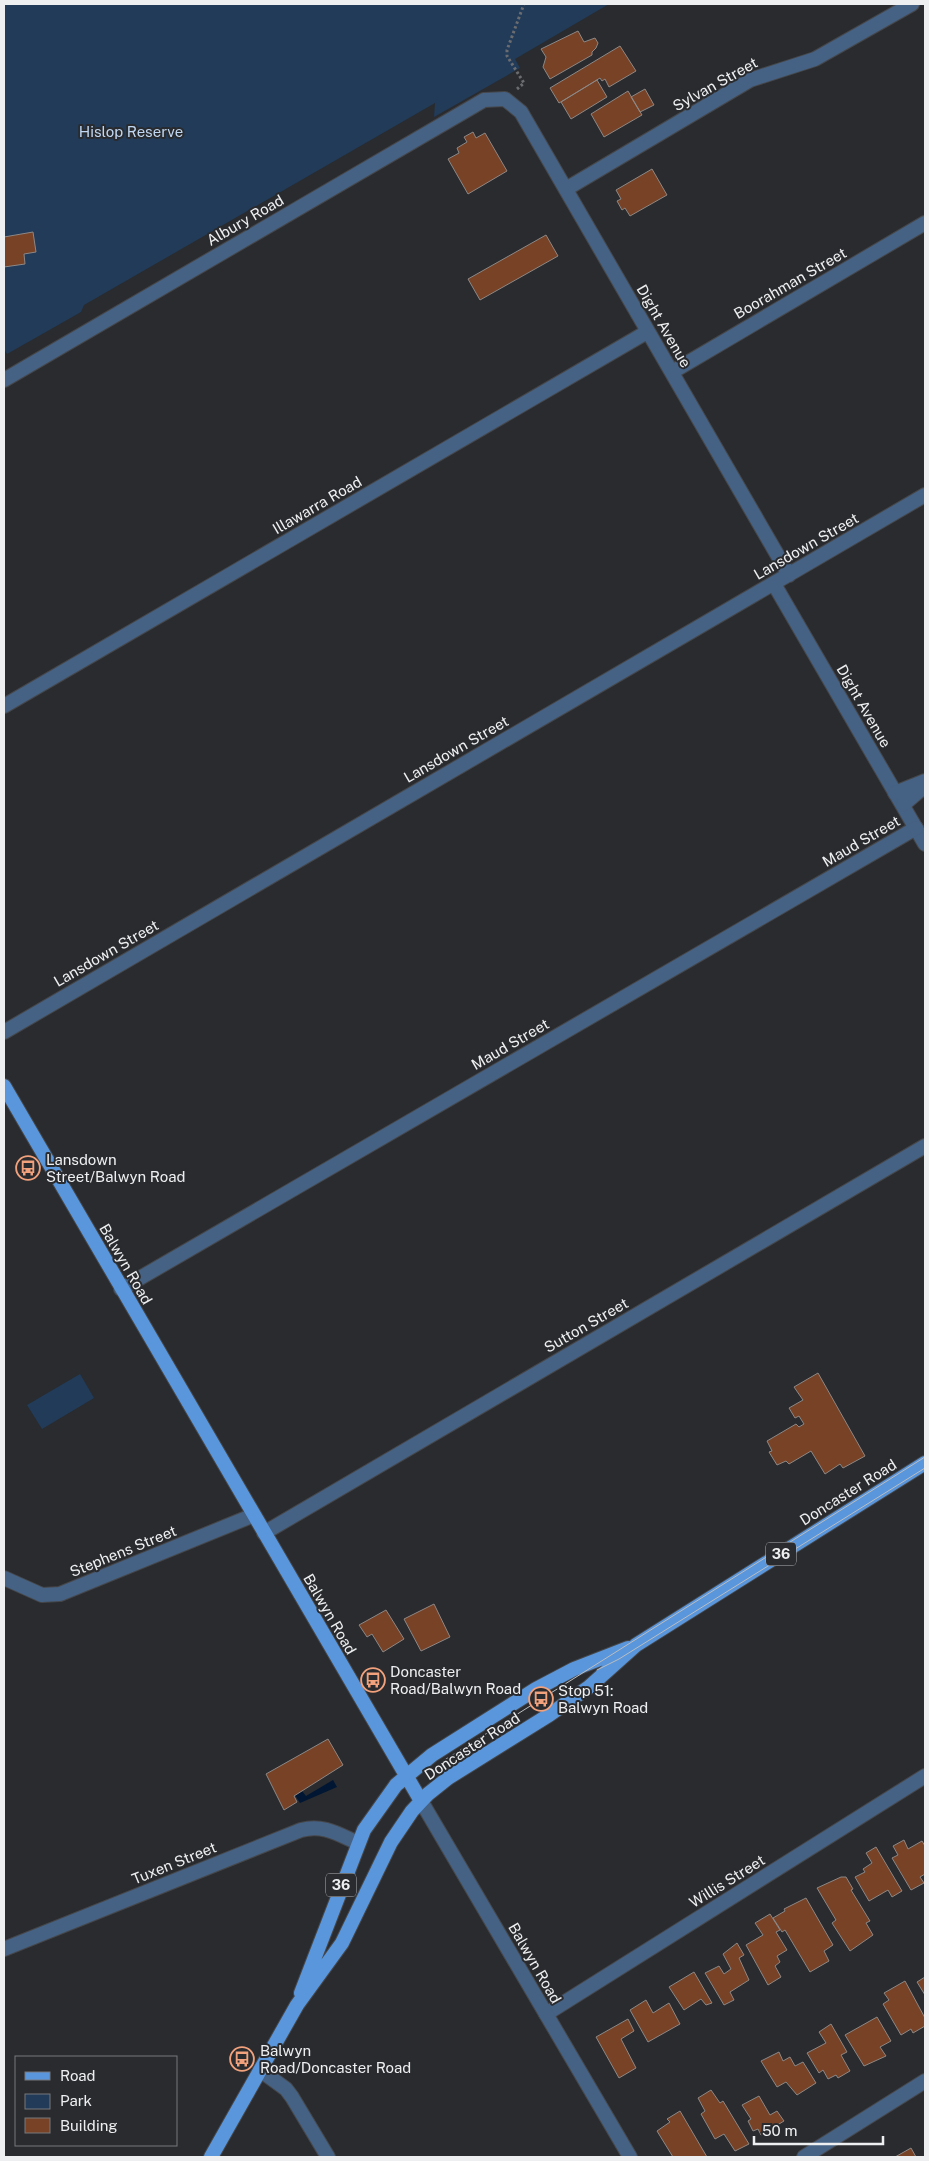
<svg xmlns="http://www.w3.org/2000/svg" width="929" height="2161" viewBox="0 0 929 2161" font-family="'Public Sans',sans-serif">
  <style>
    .green { fill: #213b59 }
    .water { fill: #001633 }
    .building { fill: #784227; stroke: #8d8886 }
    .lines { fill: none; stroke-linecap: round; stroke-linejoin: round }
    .minor-casing { stroke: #454649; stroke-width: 16 }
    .tertiary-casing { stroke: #454649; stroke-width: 16 }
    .primary-casing { stroke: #454649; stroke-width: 16 }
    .path { stroke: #6b6c6f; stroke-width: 3; stroke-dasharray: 2.5 2.5; stroke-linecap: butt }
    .minor { stroke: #456183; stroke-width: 14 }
    .tertiary { stroke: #456183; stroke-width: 14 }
    .primary { stroke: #5a96dc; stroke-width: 14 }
    .tram { stroke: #bcbdbf; stroke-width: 1 }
    .labels { text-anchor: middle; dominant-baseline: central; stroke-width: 4; stroke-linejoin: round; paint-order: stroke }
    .shield { fill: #292b2e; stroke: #b3b4b6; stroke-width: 1 }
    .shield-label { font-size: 14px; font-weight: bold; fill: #eeeff1 }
    .street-label { font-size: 15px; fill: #eeeff1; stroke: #292b2e }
    .park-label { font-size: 15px; fill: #c0d7f3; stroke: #292b2e }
    .poi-label { font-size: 15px; fill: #eeeff1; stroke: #292b2e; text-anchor: start }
  </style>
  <rect width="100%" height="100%" fill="#292b2e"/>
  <path class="green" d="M4,4H609L515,59L520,68L434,117L435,103L84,305L81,312L7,354L4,349Z
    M80,1374L94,1398L42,1429L27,1405Z"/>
  <path class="water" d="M333,1780L337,1787L300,1803L295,1795L302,1791L306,1796Z"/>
  <path class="building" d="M578,31L584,42L595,38L598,43L596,48L592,52V55L550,79L543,67L546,57L541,49Z
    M620,46L636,71L609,87L605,79L602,81L600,78L559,103L550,88Z
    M597,80L607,97L571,119L561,102Z
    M645,89L654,105L640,112L631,97Z
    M628,91L642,115L604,137L591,114Z
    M473,132L476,138L485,133L507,171L468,194L448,159L459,153L457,148L467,142L464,137Z
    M652,169L667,195L630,216L625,208L622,210L617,201L621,199L616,190Z
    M33,232L36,252L24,254L25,264L4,267V237Z
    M546,235L558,256L480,300L468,279Z
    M818,1373L865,1456L843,1468L840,1464L825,1474L811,1451L789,1464L786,1461L777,1465L769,1452L772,1451L767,1441L796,1424L799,1427L804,1424L799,1416L795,1418L789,1408L803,1400L794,1387Z
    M434,1604L450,1637L421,1651L404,1619Z
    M386,1610L404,1639L383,1652L372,1634L367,1637L359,1625Z
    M328,1739L343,1765L294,1796L297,1802L284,1810L266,1774Z
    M904,1840L908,1849L922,1841L925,1846V1874L920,1877L924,1883L911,1890L892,1858L898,1855L893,1846Z
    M876,1847L902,1891L892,1897L888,1890L869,1901L855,1877L865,1872L863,1869L872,1863L866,1853Z
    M841,1877H846L853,1889L851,1890L870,1921L866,1923L873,1935L850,1951L832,1923L836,1920L817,1888Z
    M806,1898L833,1945L824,1951L829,1961L810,1972L785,1930L782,1932L773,1918L785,1911L784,1909Z
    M770,1914L780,1930L776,1932L787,1950L777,1956L780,1962L775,1966L781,1977L768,1985L746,1945L763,1935L755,1923Z
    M737,1943L744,1955L739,1958L749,1980L730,1992L734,2000L724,2005L705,1973L719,1966L724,1974L731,1969L723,1954Z
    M694,1972L712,2003L706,2005L701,1999L684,2010L669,1987Z
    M925,1977V1995L917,1982Z
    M905,1981L925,2018V2026L913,2033L911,2029L901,2035L883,2004L889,2000L884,1993Z
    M646,2000L653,2013L669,2003L680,2024L648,2042L630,2010Z
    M877,2017L891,2041L880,2047L886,2056L864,2066L845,2035Z
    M628,2019L634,2031L621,2039L636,2068L619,2078L596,2037Z
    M831,2024L847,2052L841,2055L850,2071L838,2078L836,2075L828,2079L823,2070L819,2073L807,2053L826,2043L819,2032Z
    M779,2052L783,2061L790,2057L795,2066L803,2062L816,2083L797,2095L786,2082L777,2087L761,2061Z
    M711,2090L720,2103L723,2101L749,2144L735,2151L724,2134L715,2139L701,2114L705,2111L698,2098Z
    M759,2096L770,2115L777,2111L784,2121L761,2135L758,2129L753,2131L748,2121L751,2119L742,2105Z
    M680,2111L707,2157H673L657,2131L670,2122L667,2119Z
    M911,2148L916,2157H895Z"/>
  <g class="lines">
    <g class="minor-casing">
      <path id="minor" d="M566,189L750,80L815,59L912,4
        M672,372L925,223
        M4,380L484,100L505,99L521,112L789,575
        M774,584L925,844
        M4,706L647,332
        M4,1032L925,495
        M264,1533L925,1146
        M4,1578L42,1595L60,1594L254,1515
        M4,1949L301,1830C323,1824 338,1834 358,1843
        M546,2014L925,1776
        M260,2070L286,2089L292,2097L328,2157
        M804,2157L925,2081"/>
    </g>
    <g class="tertiary-casing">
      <path id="tertiary" d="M895,793L925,781
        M903,805L925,786
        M121,1289L916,828
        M421,1801L630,2157"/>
    </g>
    <g class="primary-casing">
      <path id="primary" d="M4,1086L421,1801
        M301,1993L364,1830L396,1785L432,1755L536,1689L574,1669L628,1648
        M211,2157L297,2005L342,1943L391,1842L412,1811L428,1794L448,1778L549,1715L589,1687L636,1645L925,1463"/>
    </g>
    <path class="path" d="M517,89L524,83L507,56V50L524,4"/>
    <use href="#minor" class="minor"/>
    <use href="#tertiary" class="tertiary"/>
    <use href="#primary" class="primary"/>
    <path class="tram" d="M597,1670L619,1659L925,1468
      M443,1761L925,1457"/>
  </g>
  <defs>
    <g id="bus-ring" transform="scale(1.25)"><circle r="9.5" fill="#292b2e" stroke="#f1a17c" stroke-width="1.5"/><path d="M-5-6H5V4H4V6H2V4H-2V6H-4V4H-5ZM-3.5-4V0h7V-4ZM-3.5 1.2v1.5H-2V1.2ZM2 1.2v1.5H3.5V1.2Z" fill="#f1a17c"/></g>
  </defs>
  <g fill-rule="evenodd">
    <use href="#bus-ring" x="28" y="1168"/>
    <use href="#bus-ring" x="373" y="1680"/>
    <use href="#bus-ring" x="541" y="1699"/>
    <use href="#bus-ring" x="242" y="2059"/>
  </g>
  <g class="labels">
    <g class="shield">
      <rect x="766" y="1542.5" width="30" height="23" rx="4"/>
      <rect x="326" y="1873.5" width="30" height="23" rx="4"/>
    </g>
    <g class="shield-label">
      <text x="781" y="1554">36</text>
      <text x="341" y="1885">36</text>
    </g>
    <g class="street-label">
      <text transform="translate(715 84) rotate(-29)">Sylvan Street</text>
      <text transform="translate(245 220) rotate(-30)">Albury Road</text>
      <text transform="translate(790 283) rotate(-30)">Boorahman Street</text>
      <text transform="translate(664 326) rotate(60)">Dight Avenue</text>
      <text transform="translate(317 505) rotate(-30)">Illawarra Road</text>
      <text transform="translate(806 546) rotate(-30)">Lansdown Street</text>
      <text transform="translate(864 706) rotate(60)">Dight Avenue</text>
      <text transform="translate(456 749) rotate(-30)">Lansdown Street</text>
      <text transform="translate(861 841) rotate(-30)">Maud Street</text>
      <text transform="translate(106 953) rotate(-30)">Lansdown Street</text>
      <text transform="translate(510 1044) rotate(-30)">Maud Street</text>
      <text transform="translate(126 1264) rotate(60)">Balwyn Road</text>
      <text transform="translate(586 1325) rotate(-30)">Sutton Street</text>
      <text transform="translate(848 1492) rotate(-32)">Doncaster Road</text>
      <text transform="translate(123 1551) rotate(-22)">Stephens Street</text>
      <text transform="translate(330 1614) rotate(60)">Balwyn Road</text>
      <text transform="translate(472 1746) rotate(-33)">Doncaster Road</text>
      <text transform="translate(174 1863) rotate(-22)">Tuxen Street</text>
      <text transform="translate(727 1881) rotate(-32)">Willis Street</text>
      <text transform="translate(535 1963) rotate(60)">Balwyn Road</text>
    </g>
    <g class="park-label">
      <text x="131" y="131">Hislop Reserve</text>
    </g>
    <g class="poi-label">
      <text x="46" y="1159">Lansdown<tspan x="46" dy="17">Street/Balwyn Road</tspan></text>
      <text x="390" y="1671">Doncaster<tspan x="390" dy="17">Road/Balwyn Road</tspan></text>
      <text x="558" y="1690">Stop 51:<tspan x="558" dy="17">Balwyn Road</tspan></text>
      <text x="260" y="2050">Balwyn<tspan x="260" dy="17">Road/Doncaster Road</tspan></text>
    </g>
  </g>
  <rect width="929" height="2161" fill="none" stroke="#eeeff1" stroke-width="10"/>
  <rect x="15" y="2056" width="162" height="90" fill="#292b2e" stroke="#78797c"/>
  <rect x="25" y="2072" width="25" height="8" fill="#5a96dc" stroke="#78797c"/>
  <text x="60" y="2081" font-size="15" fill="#eeeff1">Road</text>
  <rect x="25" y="2094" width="25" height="15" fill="#213b59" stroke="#78797c"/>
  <text x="60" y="2106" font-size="15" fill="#eeeff1">Park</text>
  <rect x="25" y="2118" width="25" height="15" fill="#784227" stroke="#78797c"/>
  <text x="60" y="2131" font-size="15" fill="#eeeff1">Building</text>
  <path d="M754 2136v8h129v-8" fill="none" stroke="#eeeff1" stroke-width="2.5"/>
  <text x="762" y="2136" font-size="15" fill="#eeeff1" stroke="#292b2e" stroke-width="4" paint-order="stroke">50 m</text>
</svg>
